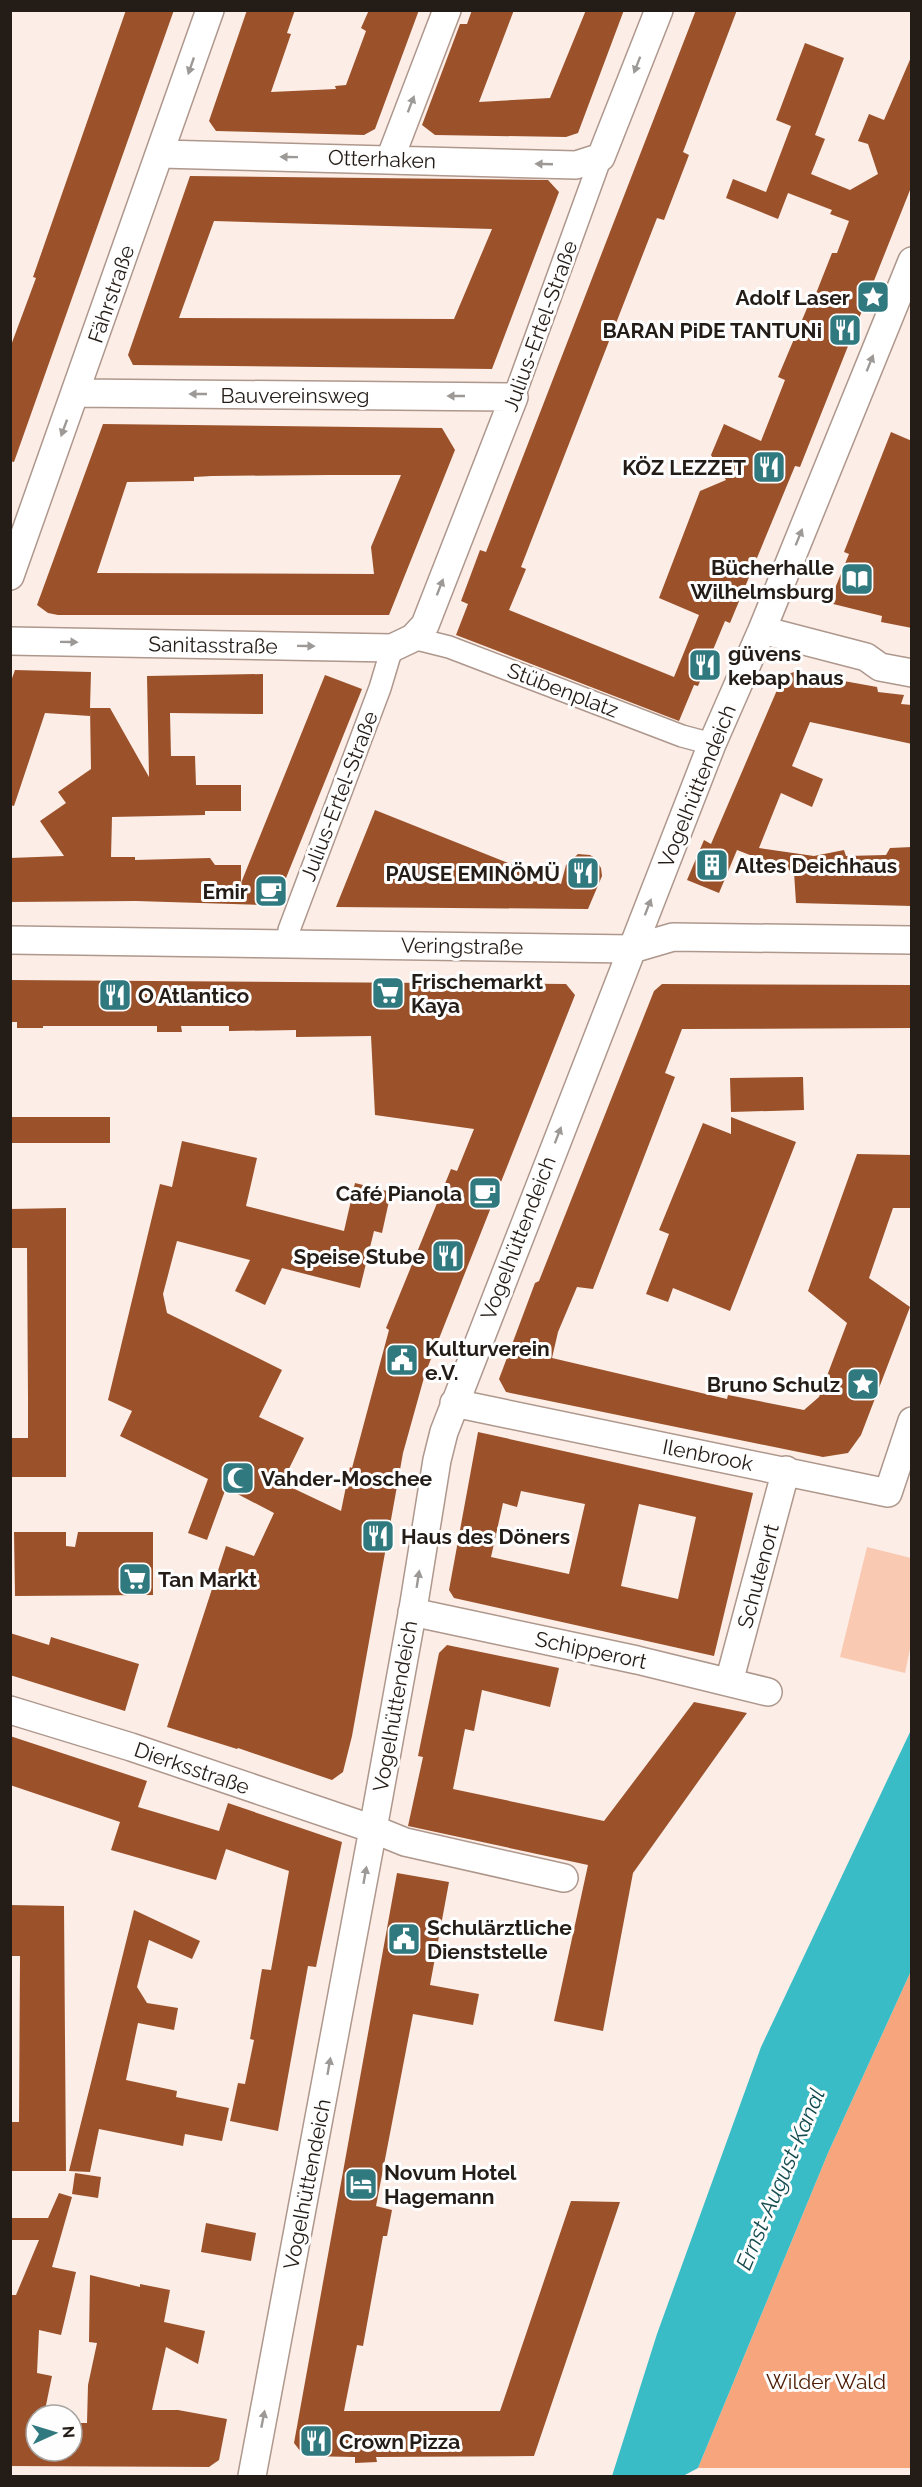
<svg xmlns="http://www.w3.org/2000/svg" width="922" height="2487" viewBox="0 0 922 2487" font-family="Raleway,sans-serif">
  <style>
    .green { fill: #fac9b2 }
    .forest { fill: #f6a57d }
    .water { fill: #39bcc5 }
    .building { fill: #9b522b; fill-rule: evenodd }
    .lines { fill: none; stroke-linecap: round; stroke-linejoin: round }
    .pedestrian-casing { stroke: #ae978c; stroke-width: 24 }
    .minor-casing { stroke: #ae978c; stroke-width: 30 }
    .pedestrian { stroke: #fff; stroke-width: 21 }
    .minor { stroke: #fff; stroke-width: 27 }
    .oneway { fill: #9c9997 }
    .labels { text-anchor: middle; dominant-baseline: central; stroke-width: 6; stroke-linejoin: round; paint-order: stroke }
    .street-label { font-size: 21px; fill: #241c17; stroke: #fefefe }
    .poi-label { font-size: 21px; font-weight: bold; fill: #241c17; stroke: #fefefe; text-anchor: start }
    .park-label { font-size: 21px; fill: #4c1b00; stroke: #fefefe }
    .water-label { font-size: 22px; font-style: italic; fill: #124a4e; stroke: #fefefe }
  </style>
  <rect width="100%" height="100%" fill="#fcede6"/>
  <path class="green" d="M867,1547L911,1558V1644L905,1673L840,1657Z"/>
  <path class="forest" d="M911,1971V2468H698L828,2153Z"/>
  <path class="water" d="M911,1730V1971L828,2153L698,2468L683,2476H612L657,2334L761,2047Z"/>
  <path class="building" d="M126,10H174L14,462L10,461V348L36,278L33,277Z
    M247,10H295L287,33L291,34L271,92L336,89L335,86L346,85L366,31L361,28L369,10H419L375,129L364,135L216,131L209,121Z
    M472,10H514L479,102L550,98L586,10H624L578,133L566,137L435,135L422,125L460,24H467Z
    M696,10H737L683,152L689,155L664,220L657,218L521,567L526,569L509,610L674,677L699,615L659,598L700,491L726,480L711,455L724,424L761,441L785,380L778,377L813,294L815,296L832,253H837L849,221L830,214L832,210L788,193L778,219L726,198L733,179L766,192L791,126L776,120L805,43L844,58L815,135L825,139L811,174L850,190L878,174L868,144L858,141L869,114L884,120L912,55V185L800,467L795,466L730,623L725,621L698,686L694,685L679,721L456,635L468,604L461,601L480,550L486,552Z
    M190,176L548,180L559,192L492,369L133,365L128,355ZM214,221L492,229L454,319L179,318Z
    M103,424L442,428L455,450L389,615H58L48,613L37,605ZM329,475H401L371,547L374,574L97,573L127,482L194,481V477L212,476Z
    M891,432L912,441V628L881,622L882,616L829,603L849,554L844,552Z
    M15,670L91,672L90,708H110L149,777L147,676L263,674V714L170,713L171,756H195L196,785H241V811H205V815L112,817L111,857H135V860L210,858L215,865H241V883L325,675L362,689L282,888L266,905L136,901L10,902V858L64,856L40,821L66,803L58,792L91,769L90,708V716L45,713L14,806L10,805V684Z
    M794,672L877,687L878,692L904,695L901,704L912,705V744L810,722L792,766L823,779L812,807L781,793L759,848L814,856L844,850L846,856L886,855L890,848L912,847V906L796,903L794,872L737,850L719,893L687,880L704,840L711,844L783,676Z
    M375,810L561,884L566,865L578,854L590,855L595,858L601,868L602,876L588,909L336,907Z
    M10,980L566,984L575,995L425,1374L403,1453L352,1736L343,1772L332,1780L238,1748L237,1749L167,1727L226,1546L254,1556L274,1513L226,1488L207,1540L188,1533L208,1479L120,1436L132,1411L108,1400L160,1184L172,1187L182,1141L257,1158L246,1206L344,1231L355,1183L391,1192L382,1233L374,1231L360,1288L282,1268L265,1305L235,1291L250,1260L177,1241L163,1294L167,1313L282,1370L259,1417L304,1438L282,1483L341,1511L350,1467L352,1468L389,1330L386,1328L451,1169L457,1171L474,1129L375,1115L371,1036L296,1037V1030L229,1031V1026H181L182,1032H157V1026H43V1028H17V1022H10Z
    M662,984L912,985V1028L682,1029L665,1073L675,1077L593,1289L577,1287L558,1332L552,1358L727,1399L728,1395L804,1410L819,1397L847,1323L808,1291L857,1154L912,1155V1208H893L869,1278L910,1307L861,1435L848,1453L823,1457L506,1392L499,1379L535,1283L539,1281L654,991Z
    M803,1077L804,1110L731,1112L730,1078Z
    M10,1117H110V1143H10Z
    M731,1117L796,1142L730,1311L673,1288L668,1302L646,1294L669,1234L659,1230L703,1123L731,1134Z
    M66,1208V1477H10V1438H28V1396L27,1248H10V1209Z
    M478,1432L753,1493L714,1656L454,1598L449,1590ZM521,1491L585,1504L569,1574L491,1557L503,1503L517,1507ZM639,1504L696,1517L678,1599L621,1586Z
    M14,1532H66V1546L75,1547L78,1532H153V1595L15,1596Z
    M10,1633L49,1645L51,1637L139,1664L125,1711L10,1675Z
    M447,1645L559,1668L550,1707L482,1690L474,1731L465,1729L453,1789L604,1821L694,1702L747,1713L633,1873L603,2031L554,2021L588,1865L408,1826L423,1757L418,1756L439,1653Z
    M10,1736L147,1781L138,1807L219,1831L228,1803L342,1842L316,1967L308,1966L278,2131L230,2121L238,2083L245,2084L254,2040L250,2039L262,1969L271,1970L289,1871L226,1849L216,1880L111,1850L120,1822L10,1785Z
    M397,1873L449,1882L430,1985L479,1994L473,2025L413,2014L376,2206L392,2210L387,2236H383L363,2346L357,2345L344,2411H500L571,2201L620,2202L534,2456L376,2457L377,2462L355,2463V2457L304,2456L294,2443Z
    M10,1905L64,1906L66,2171H10V2122H19L20,1956H10Z
    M134,1910L200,1941L192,1959L149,1940L137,1987L147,2003L178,2008L174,2030L138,2023L126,2080L177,2091L176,2097L229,2108L222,2141L185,2134L183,2146L99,2129L90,2172L69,2171Z
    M75,2173L101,2177L98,2198L72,2194Z
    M59,2193L72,2197L52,2267L76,2272L61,2335L39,2330L37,2373L52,2376L44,2415H36V2451H72V2423H87L88,2385L97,2343L89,2342L90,2275L140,2287V2284L170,2290L164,2322L205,2331L198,2364L166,2347L152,2410H178L227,2419L219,2460L209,2467L10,2466V2295H16L39,2240H10V2218H48Z
    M206,2223L256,2233L251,2261L201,2252Z"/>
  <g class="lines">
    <g class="pedestrian-casing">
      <path id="pedestrian" d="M514,397L601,157
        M413,638L449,647L682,736L712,744
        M288,944L289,930L380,688L392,648"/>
    </g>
    <g class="minor-casing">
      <path id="minor" d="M161,154L576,165L601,157L659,10
        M390,159L447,10
        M10,576L210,10
        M762,630L866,657L880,667L912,673
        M10,641L392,648L413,638L425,625L514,397L76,393
        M10,940L632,949L673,937L912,940
        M454,1403L888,1493L912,1421
        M412,1612L637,1660L768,1692
        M729,1682L786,1470
        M10,1710L131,1747L373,1829L405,1842L564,1878
        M252,2476L373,1829L414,1603L437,1460L444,1432L712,744L762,630L912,261"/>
    </g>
    <use href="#pedestrian" class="pedestrian"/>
    <use href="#minor" class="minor"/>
  </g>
  <defs><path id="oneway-solid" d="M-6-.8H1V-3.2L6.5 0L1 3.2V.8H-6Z" transform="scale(1.5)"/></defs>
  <g class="oneway">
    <use href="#oneway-solid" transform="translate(637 65) rotate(111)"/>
    <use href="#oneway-solid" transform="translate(191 66) rotate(109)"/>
    <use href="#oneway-solid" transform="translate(411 104) rotate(-69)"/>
    <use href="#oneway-solid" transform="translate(289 157) rotate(-179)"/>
    <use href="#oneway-solid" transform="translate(544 164) rotate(-178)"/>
    <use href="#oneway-solid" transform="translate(870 363) rotate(-68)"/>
    <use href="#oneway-solid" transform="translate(198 394) rotate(-180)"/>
    <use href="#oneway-solid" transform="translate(456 396) rotate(-180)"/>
    <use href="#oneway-solid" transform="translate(64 428) rotate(110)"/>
    <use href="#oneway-solid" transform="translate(799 537) rotate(-68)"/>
    <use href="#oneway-solid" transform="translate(440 587) rotate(-69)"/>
    <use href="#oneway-solid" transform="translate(69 642) rotate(1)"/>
    <use href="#oneway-solid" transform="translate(306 646) rotate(1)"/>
    <use href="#oneway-solid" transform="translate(648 907) rotate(-69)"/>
    <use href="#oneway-solid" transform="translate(558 1135) rotate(-69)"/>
    <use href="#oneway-solid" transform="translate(418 1579) rotate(-81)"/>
    <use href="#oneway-solid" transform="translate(365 1875) rotate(-80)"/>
    <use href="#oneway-solid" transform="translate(329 2066) rotate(-80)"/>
    <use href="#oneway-solid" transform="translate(263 2419) rotate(-79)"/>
  </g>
  <defs>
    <g id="sight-square" transform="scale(1.725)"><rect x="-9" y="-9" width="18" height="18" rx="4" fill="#30797f" stroke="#fefefe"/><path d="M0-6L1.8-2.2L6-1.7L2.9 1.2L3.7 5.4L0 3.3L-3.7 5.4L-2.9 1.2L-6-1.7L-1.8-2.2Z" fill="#fff"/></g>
    <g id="restaurant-square" transform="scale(1.725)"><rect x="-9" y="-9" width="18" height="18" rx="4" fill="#30797f" stroke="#fefefe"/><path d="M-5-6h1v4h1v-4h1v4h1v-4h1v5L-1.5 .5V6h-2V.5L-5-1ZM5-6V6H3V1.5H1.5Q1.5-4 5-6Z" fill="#fff"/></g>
    <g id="library-square" transform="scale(1.725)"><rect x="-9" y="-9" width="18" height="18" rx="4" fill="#30797f" stroke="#fefefe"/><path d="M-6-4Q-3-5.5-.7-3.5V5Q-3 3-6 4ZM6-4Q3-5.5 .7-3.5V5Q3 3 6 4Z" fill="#fff"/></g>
    <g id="building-square" transform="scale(1.725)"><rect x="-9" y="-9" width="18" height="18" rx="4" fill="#30797f" stroke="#fefefe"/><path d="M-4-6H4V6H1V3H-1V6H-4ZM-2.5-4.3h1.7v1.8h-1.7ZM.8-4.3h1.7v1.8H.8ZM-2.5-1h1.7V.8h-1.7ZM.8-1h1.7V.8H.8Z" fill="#fff"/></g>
    <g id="cafe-square" transform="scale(1.725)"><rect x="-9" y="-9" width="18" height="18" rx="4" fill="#30797f" stroke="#fefefe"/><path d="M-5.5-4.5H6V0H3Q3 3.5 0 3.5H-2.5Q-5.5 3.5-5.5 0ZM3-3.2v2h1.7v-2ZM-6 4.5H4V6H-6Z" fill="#fff"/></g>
    <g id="supermarket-square" transform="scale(1.725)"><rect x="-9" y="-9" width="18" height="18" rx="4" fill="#30797f" stroke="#fefefe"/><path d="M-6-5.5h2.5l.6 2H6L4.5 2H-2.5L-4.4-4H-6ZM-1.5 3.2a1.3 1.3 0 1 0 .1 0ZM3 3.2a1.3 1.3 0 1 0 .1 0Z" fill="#fff"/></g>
    <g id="civic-square" transform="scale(1.725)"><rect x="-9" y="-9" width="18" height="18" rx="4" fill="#30797f" stroke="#fefefe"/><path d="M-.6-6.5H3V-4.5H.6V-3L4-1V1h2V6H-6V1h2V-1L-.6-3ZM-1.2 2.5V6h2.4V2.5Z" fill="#fff"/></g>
    <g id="mosque-square" transform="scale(1.725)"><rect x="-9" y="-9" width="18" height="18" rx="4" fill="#30797f" stroke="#fefefe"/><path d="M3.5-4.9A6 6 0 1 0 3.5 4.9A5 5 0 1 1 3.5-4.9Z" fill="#fff"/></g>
    <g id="hotel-square" transform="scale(1.725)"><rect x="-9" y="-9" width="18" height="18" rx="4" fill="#30797f" stroke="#fefefe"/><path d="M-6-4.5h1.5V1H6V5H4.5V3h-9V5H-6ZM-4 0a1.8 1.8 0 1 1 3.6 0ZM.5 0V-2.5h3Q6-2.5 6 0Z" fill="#fff"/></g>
  </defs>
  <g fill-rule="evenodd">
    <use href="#sight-square" x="873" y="297"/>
    <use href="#restaurant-square" x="845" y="330"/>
    <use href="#restaurant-square" x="769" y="467"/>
    <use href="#library-square" x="857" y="579"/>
    <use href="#restaurant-square" x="705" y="665"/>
    <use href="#building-square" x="712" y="865"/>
    <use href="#restaurant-square" x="583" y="873"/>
    <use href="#cafe-square" x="271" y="891"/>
    <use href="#supermarket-square" x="388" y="993"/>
    <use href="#restaurant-square" x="115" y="995"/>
    <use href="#cafe-square" x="485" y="1193"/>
    <use href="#restaurant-square" x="448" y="1256"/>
    <use href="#civic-square" x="402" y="1360"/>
    <use href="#sight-square" x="863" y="1384"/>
    <use href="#mosque-square" x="238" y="1478"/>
    <use href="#restaurant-square" x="378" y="1536"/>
    <use href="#supermarket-square" x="135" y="1579"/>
    <use href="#civic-square" x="404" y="1939"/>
    <use href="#hotel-square" x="361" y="2184"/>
    <use href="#restaurant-square" x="316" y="2441"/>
  </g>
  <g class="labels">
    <g class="street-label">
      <text transform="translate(382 159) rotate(2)">Otterhaken</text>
      <text transform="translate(111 294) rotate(-71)">Fährstraße</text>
      <text transform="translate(540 326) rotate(-70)">Julius-Ertel-Straße</text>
      <text x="295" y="395">Bauvereinsweg</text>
      <text transform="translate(213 645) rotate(1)">Sanitasstraße</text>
      <text transform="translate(563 690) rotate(21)">Stübenplatz</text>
      <text transform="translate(697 786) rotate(-68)">Vogelhüttendeich</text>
      <text transform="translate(339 796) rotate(-69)">Julius-Ertel-Straße</text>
      <text transform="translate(462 946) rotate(1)">Veringstraße</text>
      <text transform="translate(518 1238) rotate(-69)">Vogelhüttendeich</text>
      <text transform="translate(708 1455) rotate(11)">Ilenbrook</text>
      <text transform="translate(758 1576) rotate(-75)">Schutenort</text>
      <text transform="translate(591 1650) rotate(12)">Schipperort</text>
      <text transform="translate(395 1706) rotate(-80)">Vogelhüttendeich</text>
      <text transform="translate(192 1768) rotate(19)">Dierksstraße</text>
      <text transform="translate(307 2184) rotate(-79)">Vogelhüttendeich</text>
    </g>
    <g class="poi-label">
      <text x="850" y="297" text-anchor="end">Adolf Laser</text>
      <text x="822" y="330" text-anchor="end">BARAN PiDE TANTUNi</text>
      <text x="746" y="467" text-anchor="end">KÖZ LEZZET</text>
      <text x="834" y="567" text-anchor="end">Bücherhalle<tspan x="834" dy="24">Wilhelmsburg</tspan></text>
      <text x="728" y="653">güvens<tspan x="728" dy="24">kebap haus</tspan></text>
      <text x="735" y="865">Altes Deichhaus</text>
      <text x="560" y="873" text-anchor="end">PAUSE EMINÖMÜ</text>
      <text x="248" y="891" text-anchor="end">Emir</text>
      <text x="411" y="981">Frischemarkt<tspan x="411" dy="24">Kaya</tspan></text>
      <text x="138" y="995">O Atlantico</text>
      <text x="462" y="1193" text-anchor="end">Café Pianola</text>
      <text x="425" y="1256" text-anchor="end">Speise Stube</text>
      <text x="425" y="1348">Kulturverein<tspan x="425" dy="24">e.V.</tspan></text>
      <text x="840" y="1384" text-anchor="end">Bruno Schulz</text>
      <text x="261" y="1478">Vahder-Moschee</text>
      <text x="401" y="1536">Haus des Döners</text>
      <text x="158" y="1579">Tan Markt</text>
      <text x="427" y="1927">Schulärztliche<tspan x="427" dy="24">Dienststelle</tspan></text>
      <text x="384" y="2172">Novum Hotel<tspan x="384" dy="24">Hagemann</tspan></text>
      <text x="339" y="2441">Crown Pizza</text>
    </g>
    <g class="park-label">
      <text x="826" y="2381">Wilder Wald</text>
    </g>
    <g class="water-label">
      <text transform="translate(780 2179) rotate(-67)">Ernst-August-Kanal</text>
    </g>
  </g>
  <rect width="922" height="2487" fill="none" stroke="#241c17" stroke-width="24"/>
  <g transform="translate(54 2433) rotate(86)"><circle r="28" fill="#fefefe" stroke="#a7a4a2" stroke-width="1.5"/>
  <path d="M0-4.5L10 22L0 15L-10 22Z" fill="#30797f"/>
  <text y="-9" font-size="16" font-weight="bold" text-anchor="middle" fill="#241c17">N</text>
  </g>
</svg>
